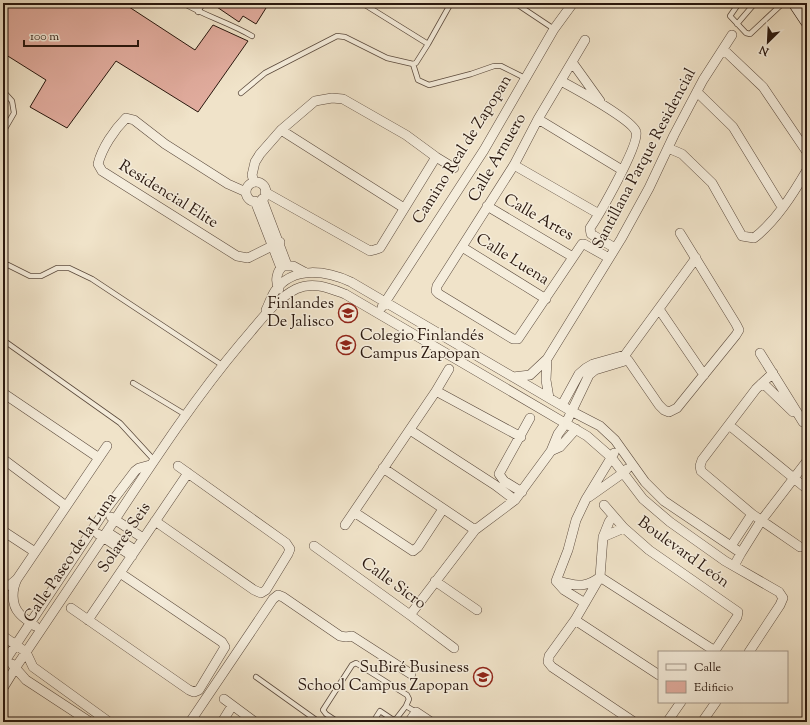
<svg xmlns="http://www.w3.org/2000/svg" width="810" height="725" viewBox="0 0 810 725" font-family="'Sorts Mill Goudy',serif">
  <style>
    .building { fill: #e1ac9e; stroke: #29170e }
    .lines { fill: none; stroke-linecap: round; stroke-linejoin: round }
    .service-casing { stroke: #5b4a3d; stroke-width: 6 }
    .minor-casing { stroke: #5b4a3d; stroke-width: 10 }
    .secondary-casing { stroke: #29170e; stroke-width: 14 }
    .service { stroke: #f5eddc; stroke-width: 4.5 }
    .minor { stroke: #f5eddc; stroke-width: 9 }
    .secondary { stroke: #f5eddc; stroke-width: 13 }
    .labels { text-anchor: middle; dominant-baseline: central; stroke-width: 3; stroke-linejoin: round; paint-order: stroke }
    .street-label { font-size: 16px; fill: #29170e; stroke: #f5eddc }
    .poi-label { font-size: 16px; fill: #29170e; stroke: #f5eddc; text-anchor: end }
  </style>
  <rect width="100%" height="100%" fill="#f0e3c9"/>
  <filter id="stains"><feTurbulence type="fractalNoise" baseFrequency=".005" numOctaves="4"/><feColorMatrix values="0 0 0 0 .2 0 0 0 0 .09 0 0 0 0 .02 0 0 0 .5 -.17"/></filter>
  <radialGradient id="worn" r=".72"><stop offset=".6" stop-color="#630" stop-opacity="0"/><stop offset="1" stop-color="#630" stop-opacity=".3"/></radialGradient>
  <path class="building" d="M3,3H123L195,50L213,25L248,41L198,112L116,61L67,128L30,107L46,80L3,53Z
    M215,3H259L266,8L256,24L243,16L239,22L214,5Z"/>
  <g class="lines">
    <g class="service-casing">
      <path id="service" d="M183,3C205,16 230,23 252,36
        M362,3L428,44L451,3
        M515,3L554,29
        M739,3L730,16L746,33L750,34L783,3
        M198,12L203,3
        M737,24L755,3
        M413,64L418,80L429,85L471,74L494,66H501L525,78
        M3,91L12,101L14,113L3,132
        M241,93L265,73L337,36L345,37L387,58L413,64L416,63L428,44
        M8,265L30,276H41L57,268H69L92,279L222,365
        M3,340L120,423L154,460
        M133,383L186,415
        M256,677L319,722
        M338,722L326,714L323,710L352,665L356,663L407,695L409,699L406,706L416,712
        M373,722L380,711L392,719H396L406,706"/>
    </g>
    <g class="minor-casing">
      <path id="minor" d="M585,40L538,119L514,165L437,286L436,291L439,294L513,339H518L582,244H584L609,258
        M723,49L763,87L807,152
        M572,62L600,101
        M561,81C574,88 633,120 636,132C640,144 599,215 590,228L591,234L615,248
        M697,92L733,127L782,207
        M538,119L622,170
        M281,130L404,208
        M668,148L682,154L712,183L742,236L754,238C776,221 793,194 807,170
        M514,165L599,214
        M254,182L252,175L255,162L260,154L281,130L315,101L332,98L343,99L406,135L436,157L454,168
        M246 192a10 10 0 1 1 20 0a10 10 0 1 1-20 0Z
        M246,192L228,184L165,144L134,120L126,118C114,130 102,148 98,164L102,171L237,256L248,258L280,242
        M265,192L370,251L374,250L380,248L436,157
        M262,199L287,265
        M255,201L281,268
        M487,206L573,257
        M462,247L546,299
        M279,289C275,282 276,272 283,266H293L306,273
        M382,307L484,150L554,29L573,3
        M659,309L704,375
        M266,310C269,304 271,297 275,291C293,265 327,271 351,282L571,411L600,426L615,440L645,482L664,501L741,553L734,566
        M760,353L803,422
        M547,359L546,380L549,398
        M773,373L756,389L702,460L700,466L701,471L752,514L800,547
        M513,377L530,375L547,359L621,239L649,188L674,135L703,80L732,35
        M761,384L767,387L793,412
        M436,391L521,437
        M3,393L99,458
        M562,405L579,374L586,368L593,364L625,355L696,258
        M729,425L807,489
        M410,430L495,485L515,500
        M551,451L560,447L576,429
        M3,459L66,506
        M383,468L475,530
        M522,492L504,481L499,474L530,418
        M589,497L623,473L627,469
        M604,505L624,528L649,550L738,612L737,617L714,652
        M354,512L413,551L418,547L443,509
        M111,517L143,538
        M155,521L254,590L261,593L266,590L288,554L290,549L286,543L178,466
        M345,525L436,391L449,369
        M624,528L603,537L600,577L575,620L549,656L548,662L552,667L634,722
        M3,531L35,552
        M107,532L135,550
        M98,534L132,556
        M603,537L609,522L613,516
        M314,546L410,615L454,648
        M731,546L752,514
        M741,553L761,521L807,461
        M435,581L477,610
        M556,581C575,584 583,590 600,577L715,651
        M556,581L568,550L576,520L586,499L614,453
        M556,581L564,590L585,603
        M3,586L10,585L17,579
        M71,608L189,690L194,692L199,690L225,647L222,642L120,573
        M410,615L475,530L515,500L551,451L558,434L566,423L589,375L595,370L628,360L659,405L664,410L669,412L677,408L736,335L739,330L736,324L680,233
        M88,620L188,473
        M575,620L659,675
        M35,626C30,622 23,618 19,613C11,604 12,589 17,579L107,446
        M3,636L26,652L33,667L109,722
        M3,664L104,512L135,471L139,468L150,465
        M12,664L26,680L90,722
        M3,688L16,667C48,619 80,572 112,524C153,462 194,399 242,342C258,324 274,300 296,289C313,281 329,288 345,294L587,436L611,457L643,499L670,522L725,561L779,592L783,598L780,605L749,652
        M224,699L255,722
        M190,722L273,599L278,595L283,597L340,636L346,637L352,636L411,674
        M222,722L232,706
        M409,722L416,712L431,722
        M667,722L681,702
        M702,722L716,702"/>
    </g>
    <g class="secondary-casing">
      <path id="secondary" d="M795,3L807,21"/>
    </g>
    <use href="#service" class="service"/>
    <use href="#minor" class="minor"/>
    <use href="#secondary" class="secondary"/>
  </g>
  <defs>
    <g id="school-ring" transform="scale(1)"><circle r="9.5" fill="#f5eddc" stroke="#8f2418" stroke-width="1.5"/><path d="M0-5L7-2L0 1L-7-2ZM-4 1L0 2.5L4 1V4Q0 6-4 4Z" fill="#8f2418"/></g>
  </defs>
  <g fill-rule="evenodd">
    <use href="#school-ring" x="348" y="313"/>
    <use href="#school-ring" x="346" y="345"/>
    <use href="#school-ring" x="483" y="677"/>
  </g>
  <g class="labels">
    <g class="street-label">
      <text transform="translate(463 150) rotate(-58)">Camino Real de Zapopan</text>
      <text transform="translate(498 158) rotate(-60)">Calle Arnuero</text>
      <text transform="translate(645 159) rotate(-62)">Santillana Parque Residencial</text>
      <text transform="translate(168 195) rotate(32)">Residencial Elite</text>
      <text transform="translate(538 218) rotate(30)">Calle Artes</text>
      <text transform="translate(512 260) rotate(32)">Calle Luena</text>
      <text transform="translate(125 538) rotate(-56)">Solares Seis</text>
      <text transform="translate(683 553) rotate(36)">Boulevard León</text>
      <text transform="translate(71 558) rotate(-56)">Calle Paseo de la Luna</text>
      <text transform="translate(393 584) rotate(36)">Calle Sicro</text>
    </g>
    <g class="poi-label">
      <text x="334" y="304">Finlandes<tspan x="334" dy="18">De Jalisco</tspan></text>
      <text x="360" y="336" text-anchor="start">Colegio Finlandés<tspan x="360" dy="18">Campus Zapopan</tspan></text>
      <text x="469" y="668">SuBiré Business<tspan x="469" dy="18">School Campus Zapopan</tspan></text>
    </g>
  </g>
  <rect width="810" height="725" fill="none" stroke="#f0e3c9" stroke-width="16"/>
  <rect x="4" y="4" width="802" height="717" fill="none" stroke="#29170e" stroke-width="2"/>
  <rect x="8" y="8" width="794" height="709" fill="none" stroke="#29170e"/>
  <rect x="658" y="651" width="130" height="52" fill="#f5eddc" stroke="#a3978a"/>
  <rect x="666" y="664" width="20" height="6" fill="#f5eddc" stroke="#a3978a"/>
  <text x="694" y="671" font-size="12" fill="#29170e">Calle</text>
  <rect x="666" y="681" width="20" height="12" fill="#e1ac9e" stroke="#a3978a"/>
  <text x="694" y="691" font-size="12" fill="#29170e">Edificio</text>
  <g transform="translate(768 42) rotate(204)" stroke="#f5eddc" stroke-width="3" paint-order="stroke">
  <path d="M0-3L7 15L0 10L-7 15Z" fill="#29170e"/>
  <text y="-6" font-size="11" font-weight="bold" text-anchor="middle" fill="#29170e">N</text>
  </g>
  <path d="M24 40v6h114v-6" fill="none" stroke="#29170e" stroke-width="2"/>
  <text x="30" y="40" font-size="12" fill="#29170e" stroke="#f5eddc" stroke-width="3" paint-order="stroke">100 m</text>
  <rect width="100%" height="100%" filter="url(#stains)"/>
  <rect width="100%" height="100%" fill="url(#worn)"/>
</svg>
